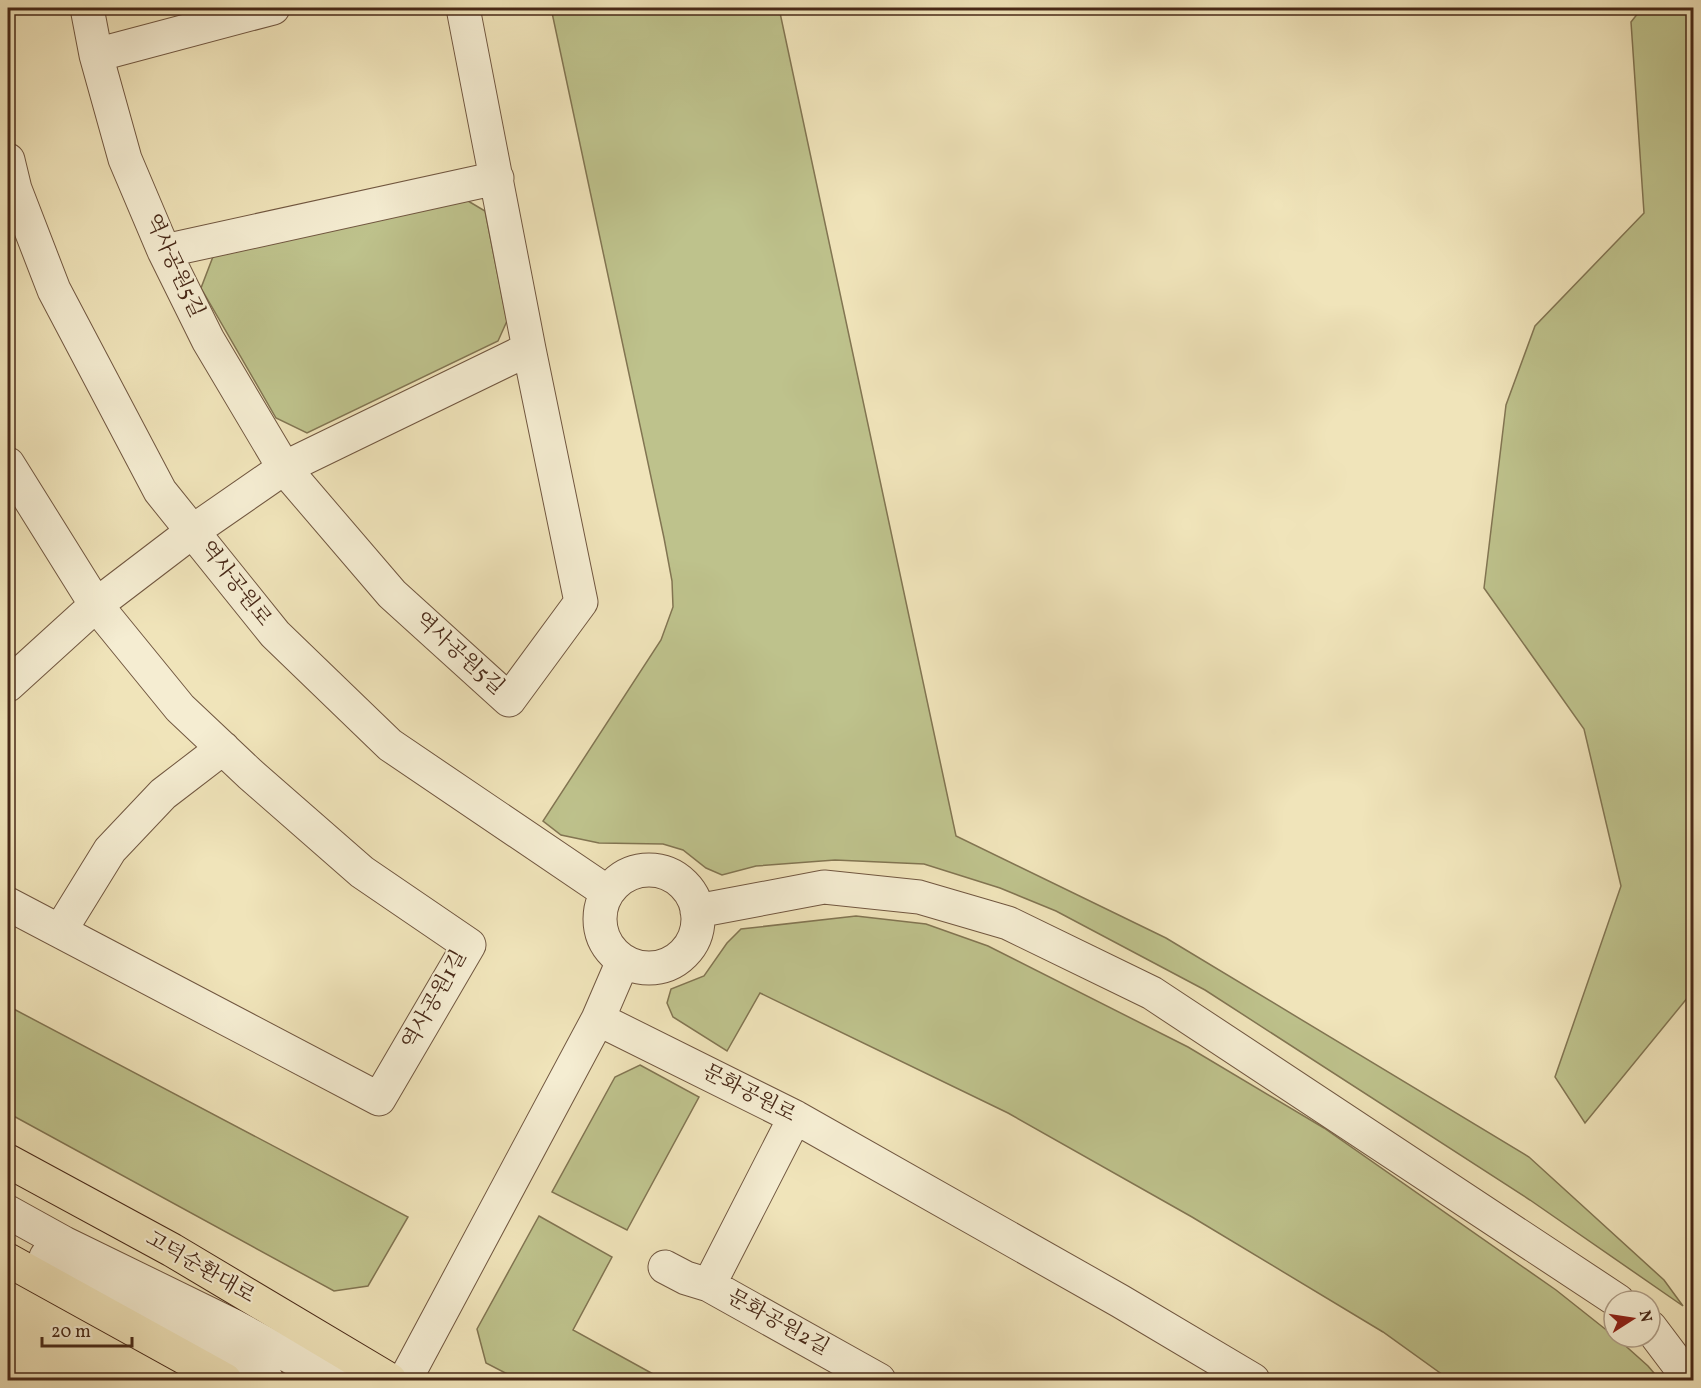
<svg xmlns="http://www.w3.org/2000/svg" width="1701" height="1388" viewBox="0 0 1701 1388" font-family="Vollkorn,'Noto Serif KR',serif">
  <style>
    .green { fill: #bec28c; stroke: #827552; stroke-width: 1.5 }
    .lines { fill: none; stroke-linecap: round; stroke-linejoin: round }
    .minor-casing { stroke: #715740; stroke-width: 35 }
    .major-casing { stroke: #472817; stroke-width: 35 }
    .minor { stroke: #f5edd2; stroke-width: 33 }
    .major { stroke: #f0e4ba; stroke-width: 33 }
    .labels { text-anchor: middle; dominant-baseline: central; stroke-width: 4.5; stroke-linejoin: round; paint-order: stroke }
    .street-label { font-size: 21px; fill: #472817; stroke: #f5edd2 }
  </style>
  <rect width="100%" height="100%" fill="#f0e4ba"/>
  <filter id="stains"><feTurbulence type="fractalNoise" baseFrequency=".00333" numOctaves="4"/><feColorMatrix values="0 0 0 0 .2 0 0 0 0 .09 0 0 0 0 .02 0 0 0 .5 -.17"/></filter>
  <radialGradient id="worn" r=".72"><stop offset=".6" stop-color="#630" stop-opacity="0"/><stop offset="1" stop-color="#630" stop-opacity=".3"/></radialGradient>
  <path class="green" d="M551,8H779L956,836L1166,938L1529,1157L1664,1280L1683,1306L1530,1200L1205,990L1056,911L1000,888L924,864L835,860L756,866L722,875L706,868L683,850L663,844L599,843L561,835L543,821L661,640L673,607L672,581L664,538Z
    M1642,8H1693V991L1585,1123L1555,1077L1621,886L1584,729L1484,588L1506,405L1535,326L1644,213L1631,22Z
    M463,198L485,211L507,321L498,341L307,433L276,418L201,288L214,254Z
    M856,916L926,924L988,946L1188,1047L1324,1128L1556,1290L1619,1340L1648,1366L1660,1380H1450L1383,1332L1192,1217L1008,1113L760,993L727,1051L673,1017L667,1003L671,989L704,976L727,943L741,929Z
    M8,1006L408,1217L368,1286L334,1291L8,1113Z
    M640,1065L699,1097L627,1230L552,1192L615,1077Z
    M539,1216L612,1257L573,1330L664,1380H519L486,1363L477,1329Z"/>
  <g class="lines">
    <g class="minor-casing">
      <path id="minor" d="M87,8L96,55L125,159L164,251L208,340L284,468L392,594L509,700L581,602L529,349L463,8
        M96,55L273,8
        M8,160L15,189L54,290L160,491L275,634L390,745L607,892
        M164,251L497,178
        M8,464L96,605L180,708L250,774L362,872L469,945L379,1099L8,904
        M8,685L96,605L193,531L284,468L529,349
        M600 919a49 49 0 1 1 98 0a49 49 0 1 1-98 0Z
        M697,911L824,887L919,897L1008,923L1152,993L1618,1301
        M60,931L110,850L163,794L223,748
        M598,1019L795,1117L1120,1301L1253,1380
        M795,1117L709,1285L879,1380
        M8,1212L64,1243L232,1325L333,1380
        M46,1257L267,1380
        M665,1267L686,1278L709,1285
        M1650,1327L1690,1380
        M405,1380L598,1019L623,961"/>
    </g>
    <g class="major-casing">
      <path id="major" d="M8,1161L172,1250L390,1380
        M8,1260L225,1380"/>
    </g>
    <use href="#minor" class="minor"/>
    <use href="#major" class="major"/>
  </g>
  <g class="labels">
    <g class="street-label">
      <text transform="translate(174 266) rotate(65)">역사공원5길</text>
      <text transform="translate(235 584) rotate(52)">역사공원로</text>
      <text transform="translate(459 654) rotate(42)">역사공원5길</text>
      <text transform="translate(435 1000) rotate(-61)">역사공원1길</text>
      <text transform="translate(749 1094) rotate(27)">문화공원로</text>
      <text transform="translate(200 1268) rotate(30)">고덕순환대로</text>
      <text transform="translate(778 1323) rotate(29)">문화공원2길</text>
    </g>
  </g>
  <rect width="1701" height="1388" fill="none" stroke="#f0e4ba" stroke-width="30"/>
  <rect x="9" y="9" width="1683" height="1370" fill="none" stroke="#472817" stroke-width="3"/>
  <rect x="15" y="15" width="1671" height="1358" fill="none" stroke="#472817" stroke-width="1.5"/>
  <g transform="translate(1632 1319) rotate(78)"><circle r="28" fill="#f5edd2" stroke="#af9e87" stroke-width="1.5"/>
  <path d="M0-4.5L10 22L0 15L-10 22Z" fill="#8f2418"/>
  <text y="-9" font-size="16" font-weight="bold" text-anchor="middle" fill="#472817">N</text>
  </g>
  <path d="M42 1337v9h90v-9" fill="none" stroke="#472817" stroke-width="3"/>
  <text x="51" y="1337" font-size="18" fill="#472817" stroke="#f5edd2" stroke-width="4.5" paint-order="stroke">20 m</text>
  <rect width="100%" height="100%" filter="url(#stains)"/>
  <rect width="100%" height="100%" fill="url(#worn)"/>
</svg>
